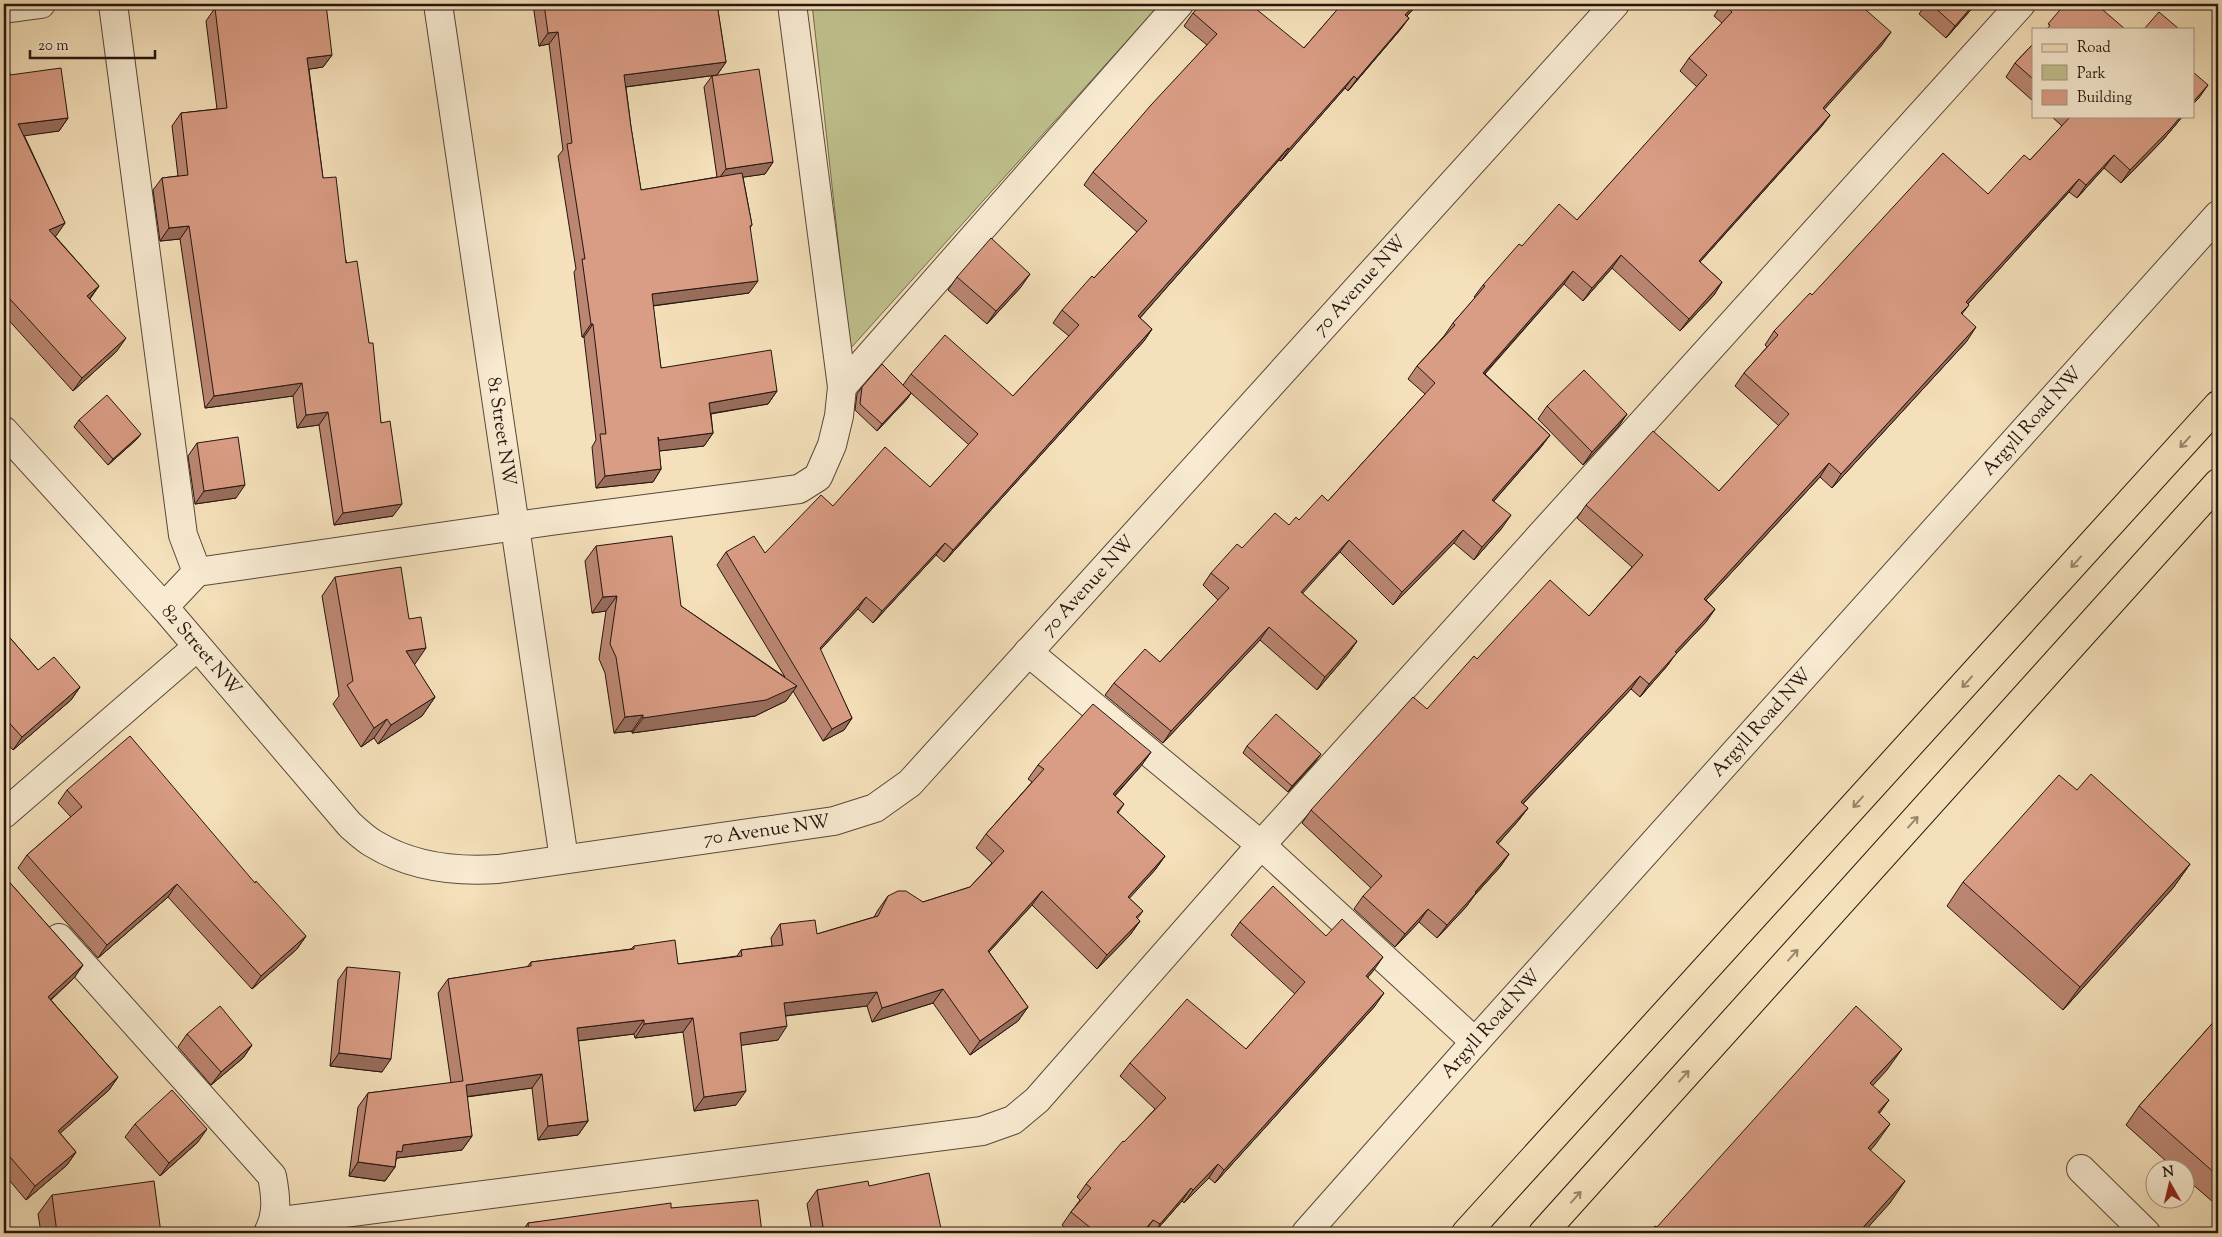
<svg xmlns="http://www.w3.org/2000/svg" width="2222" height="1237" viewBox="0 0 2222 1237" font-family="'Sorts Mill Goudy',serif">
  <style>
    .green { fill: #bfc18d; stroke: #726b4e }
    .lines { fill: none; stroke-linecap: round; stroke-linejoin: round }
    .minor-casing { stroke: #59483a; stroke-width: 30 }
    .major-casing { stroke: #25150f; stroke-width: 30 }
    .minor { stroke: #f8ebd2; stroke-width: 28 }
    .major { stroke: #f4e0ba; stroke-width: 28 }
    .wall { fill: #bb8672; stroke: #25150f }
    .shaded-wall { fill: #986d5c; stroke: #25150f }
    .building { fill: #d99c84; stroke: #25150f }
    .oneway { stroke: #97856d }
    .labels { text-anchor: middle; dominant-baseline: central; stroke-width: 4.5; stroke-linejoin: round; paint-order: stroke }
    .street-label { font-size: 19px; fill: #25150f; stroke: #f8ebd2 }
  </style>
  <rect width="100%" height="100%" fill="#f4e0ba"/>
  <filter id="stains"><feTurbulence type="fractalNoise" baseFrequency=".004" numOctaves="4"/><feColorMatrix values="0 0 0 0 .2 0 0 0 0 .09 0 0 0 0 .02 0 0 0 .5 -.17"/></filter>
  <radialGradient id="worn" r=".72"><stop offset=".6" stop-color="#630" stop-opacity="0"/><stop offset="1" stop-color="#630" stop-opacity=".3"/></radialGradient>
  <path class="green" d="M812,4H1160L850,349Z"/>
  <g class="lines">
    <g class="minor-casing">
      <g id="minor">
        <path d="M113,4L183,535L197,572L164,607"/>
        <path id="s1" d="M438,4L564,859"/>
        <path d="M4,9L41,4"/>
        <path d="M842,387L1179,4"/>
        <path id="s2" d="M4,431L164,607L350,825C357,831 365,839 374,844C412,867 455,872 498,869L834,821L875,808L910,783L1615,4"/>
        <path d="M197,572L551,521L799,489L818,477L832,445L839,416L842,387L792,4"/>
        <path d="M1028,652L1261,845L1475,1042"/>
        <path d="M4,814L197,647"/>
        <path d="M59,938L272,1176C276,1197 278,1214 268,1233"/>
        <path d="M2081,1169L2146,1233"/>
        <path d="M274,1222L982,1131L1013,1120L1037,1100L1261,845L2021,4"/>
        <path id="s3" d="M1306,1233L1475,1042L2218,215"/>
      </g>
    </g>
    <g class="major-casing">
      <path id="major" d="M1466,1233L2218,405
        M1543,1233L2218,483"/>
    </g>
    <use href="#minor" class="minor"/>
    <use href="#major" class="major"/>
  </g>
  <path class="wall" d="M533,4H717L726,62L717,75L626,87L631,127L641,190L717,177L704,87L712,76L773,162L765,174L743,177L752,225L750,228L749,293L653,306L661,368L777,391L768,404L711,414L713,433L704,446L659,451L661,469L653,482L596,488L592,447L596,440L584,337H582L574,272L576,269L558,156L563,150L549,44L539,46Z
    M1330,4H1418L1407,16L1409,18L1400,30L1348,91L1345,88L1281,161L1279,160L1140,318L1152,329L1144,341L944,562L936,555L873,623L858,609L820,650L852,718L844,730L823,741L793,691L786,701L755,716L632,733V731L614,733L605,673L599,659L606,611L592,613L585,561L596,546L681,606L785,677L717,565L726,552L765,553L833,506L930,487L969,445L911,393L907,399L877,431L855,410L857,394L862,387L903,385L911,374L1013,396L1069,336L1053,323L1062,310L1094,278L1137,232L1084,185L1093,172L1207,45L1184,26L1193,13L1304,48L1337,10Z
    M1722,4L1882,45L1824,109L1830,115L1821,127L1700,262L1722,282L1714,295L1680,331L1612,268L1583,301L1564,284L1485,374L1550,435L1541,447L1494,501L1502,528L1474,560L1454,543L1393,605L1340,552L1302,593L1357,641L1348,654L1317,690L1260,640L1163,743L1105,695L1114,683L1160,662L1218,600L1203,585L1211,573L1242,548L1299,520L1328,501L1425,394L1408,379L1417,366L1444,336L1453,323L1475,298L1474,297L1483,285L1522,246L1577,220L1697,87L1680,71L1689,58L1722,23L1714,16Z
    M1926,4H1976L1946,38L1919,14Z
    M215,8L332,55L323,67L309,69L323,178L369,343L381,423L393,516L334,525L319,425L297,428L293,396L205,408L180,239L160,241L153,190L162,178L178,176L172,126L181,113L217,109L206,21Z
    M4,35L10,75L68,118L59,131L24,135L65,223L55,236L99,286L90,299L117,351L73,391L4,315Z
    M2033,44V101L2006,77L2015,63Z
    M2051,116H2183L2162,141L2121,183L2104,168L2077,198L2069,192L1968,304L1969,305L1962,314L1967,341L1832,488L1820,477L1706,600L1715,609L1706,622L1675,655L1667,666L1640,697L1631,689L1523,804L1528,808L1518,821L1498,844L1509,854L1500,867L1474,896L1466,907L1437,938L1419,922L1395,947L1354,909L1363,896L1371,888L1302,823L1311,810L1427,709L1477,659L1589,616L1632,567L1577,518L1586,505L1719,491L1779,426L1735,386L1744,373L1767,347L1765,345L1774,331L1812,295L1988,194L2030,160L2062,126Z
    M957,277L1021,287L987,324L948,290Z
    M1547,406L1627,414L1618,427L1583,465L1538,419Z
    M79,420L141,434L136,440L108,465L74,427Z
    M197,443L236,498L195,504L188,456Z
    M335,577L414,665L435,697L422,716L378,744L374,738L361,747L333,704L339,696L322,596Z
    M4,631L38,670L80,687L71,700L13,750L4,740Z
    M1247,746L1316,761L1288,792L1243,753Z
    M1151,752L1141,766L1115,796L1124,804L1118,813L1165,856L1155,870L1129,898L1143,911L1137,919L1140,921L1130,935L1097,969L1032,905L989,952L1028,1007L1018,1021L970,1055L933,1003L872,1022L867,1006L786,1016L778,1040L741,1045L736,1105L694,1111L683,1032L635,1038L634,1034L578,1041L588,1121L578,1135L538,1140L532,1088L467,1097L472,1136L462,1150L397,1158L396,1160L395,1167L385,1181L349,1176L358,1107L368,1093L451,1083L438,993L448,979L527,967L531,962L631,949L634,946L678,964L737,956L741,950L772,946L771,938L780,924L817,934L874,917L878,910L888,896L923,902L970,887L992,863L976,848L986,834L1032,782L1028,779L1038,765Z
    M67,790L255,883L306,936L297,949L252,989L168,897L98,958L18,868L27,855L71,817L58,803Z
    M2190,864L2173,888L2063,1010L1947,906L1963,882Z
    M4,876L83,965L74,978L51,1000L118,1077L109,1090L60,1133L76,1152L67,1165L26,1200L4,1174Z
    M1240,922L1326,936L1374,970L1368,977L1375,1006L1215,1183L1209,1178L1184,1203L1182,1201L1154,1233H1072L1062,1225L1071,1212L1080,1200L1077,1197L1086,1184L1155,1109L1120,1076L1130,1063L1246,1049L1295,994L1231,935Z
    M347,967L382,1072L330,1066L338,980Z
    M2218,1017V1195L2213,1202L2184,1177V1170H2176L2126,1125L2139,1106Z
    M187,1034L252,1045L243,1058L211,1085L178,1047Z
    M135,1124L198,1142L160,1176L125,1137Z
    M869,1186L942,1233H812L807,1204L817,1190Z
    M52,1195L161,1233H41L38,1214Z
    M671,1208L762,1233H521L528,1223Z"/>
  <path class="shaded-wall" d="M1415,4H1418L1396,27L1405,15Z
    M1974,4H1976L1946,38L1955,26Z
    M1409,18L1400,30L1348,91L1357,79Z
    M558,32L549,44L539,46L548,33Z
    M1891,32L1882,45L1814,121L1823,108Z
    M332,55L323,67L298,71L307,58Z
    M726,62L717,75L616,88L624,75Z
    M1354,76L1345,88L1281,161L1289,149Z
    M2208,85L2199,98L2193,104V102Z
    M1830,115L1821,127L1690,273L1699,261Z
    M2181,116H2183L2162,141L2121,183L2130,170Z
    M68,118L59,131L9,138L18,124Z
    M1288,148L1279,160L1130,329L1138,316Z
    M2114,155L2104,168L2077,198L2086,185Z
    M773,162L765,174L717,181L726,169Z
    M2079,179L2069,192L1957,316L1966,302Z
    M65,223L56,236L40,243L49,230Z
    M189,226L180,239L160,241L169,228Z
    M1621,255L1612,268L1583,301L1592,288Z
    M1573,271L1564,284L1474,385L1483,373Z
    M1030,274L1021,287L987,324L996,311Z
    M758,281L749,293L643,307L652,294Z
    M1722,282L1714,295L1680,331L1689,319Z
    M99,286L89,299L87,296Z
    M591,324H593L584,337H582Z
    M1976,327L1967,341L1832,488L1841,474Z
    M1152,329L1144,341L944,562L953,550Z
    M126,338L117,351L73,391L82,378Z
    M302,383L293,396L205,408L214,396Z
    M777,391L768,404L701,415L709,403Z
    M911,393L907,399L877,431L882,424Z
    M328,412L319,425L297,428L306,415Z
    M1627,414L1618,427L1583,465L1592,452Z
    M713,433L704,446L650,452L659,440Z
    M141,434L136,440L108,465L113,459Z
    M1550,435L1541,447L1484,512L1492,500Z
    M1829,463L1820,477L1695,612L1704,599Z
    M661,469L653,482L596,488L605,476Z
    M245,485L236,498L195,504L204,491Z
    M402,504L393,516L334,525L343,513Z
    M1511,515L1502,528L1474,560L1482,547Z
    M1463,530L1454,543L1393,605L1402,592Z
    M1349,540L1340,552L1292,605L1301,592Z
    M945,543L936,555L873,623L882,611Z
    M617,596L606,611L592,613L603,597Z
    M866,597L858,609L811,660L820,648Z
    M1715,609L1706,622L1675,655L1667,666L1640,697L1649,684L1675,652Z
    M1269,627L1260,640L1163,743L1171,731Z
    M1357,641L1348,654L1317,690L1325,677Z
    M426,648L413,667L406,651Z
    M1640,676L1631,689L1512,815L1521,802Z
    M797,686L786,701L755,716L632,733L643,718Z
    M80,687L71,700L13,750L22,737Z
    M435,697L422,716L378,744L391,725Z
    M643,715L632,731L614,733L625,717Z
    M852,718L844,730L823,741L832,729Z
    M387,719L374,738L361,747L374,728Z
    M1151,752L1141,766L1103,808L1113,794Z
    M1321,754L1316,761L1288,792L1292,786Z
    M1528,808L1518,821L1487,856L1496,842Z
    M1509,854L1500,867L1474,896L1466,907L1437,938L1447,925Z
    M1165,856L1155,870L1118,911L1128,897Z
    M2190,864L2173,888L2063,1010L2080,987Z
    M177,884L168,897L98,958L107,945Z
    M1042,891L1032,905L978,964L988,951Z
    M1428,909L1419,922L1395,947L1405,934Z
    M1140,921L1130,935L1097,969L1107,955Z
    M306,936L297,949L252,989L261,976Z
    M1383,957L1374,970L1357,989L1366,976Z
    M83,965L74,978L39,1010L48,997Z
    M943,989L933,1003L872,1022L882,1008Z
    M877,992L867,1006L774,1017L784,1003Z
    M1384,993L1375,1006L1215,1183L1224,1170Z
    M1028,1007L1018,1021L970,1055L980,1041Z
    M693,1018L683,1032L635,1038L644,1024Z
    M644,1020L634,1034L567,1042L577,1028Z
    M787,1026L778,1040L730,1047L740,1033Z
    M252,1045L243,1058L211,1085L221,1072Z
    M1902,1049L1887,1070L1855,1105L1870,1083Z
    M339,1053L391,1059L382,1072L330,1066Z
    M542,1074L532,1088L456,1098L466,1085Z
    M118,1077L109,1090L48,1144L58,1131Z
    M746,1091L736,1105L694,1111L704,1097Z
    M1889,1100L1874,1121L1878,1112Z
    M588,1121L578,1135L538,1140L548,1126Z
    M1890,1124L1875,1145L1853,1170L1868,1148Z
    M207,1129L198,1142L160,1176L169,1163Z
    M472,1136L462,1150L397,1158L392,1166L397,1151L403,1145Z
    M76,1152L67,1165L26,1200L35,1186Z
    M358,1162L395,1167L385,1181L349,1176Z
    M1218,1164L1209,1178L1184,1203L1193,1190Z
    M1905,1181L1890,1203L1863,1233H1858Z
    M1191,1188L1182,1201L1154,1233L1160,1224Z
    M1153,1220L1144,1233H1142Z"/>
  <path class="building" d="M250,4H326L332,55L307,58L323,178L336,177L346,263L357,261L369,343H373L381,423L390,421L402,504L343,513L328,412L306,415L302,383L214,396L189,226L169,228L162,178L188,175L181,113L227,108L215,8Z
    M544,4H717L726,62L624,75L631,127L641,190L742,173L752,225L750,226L758,281L652,294L661,368L771,350L777,391L709,403L713,433L659,440L658,437L661,469L605,476L600,434H606L593,324H591L582,259H585L567,144L572,143L558,32L548,33Z
    M1201,4H1250L1304,48L1342,4H1415L1405,15L1409,18L1357,79L1354,76L1289,149L1288,148L1138,316L1152,329L953,550L945,543L882,611L866,597L820,648L852,718L832,729L726,552L754,536L765,553L821,495L833,506L885,447L930,487L978,434L911,374L945,335L1013,396L1079,325L1062,310L1092,276L1094,278L1147,221L1093,172L1151,105L1217,34L1193,13Z
    M1723,4H1859L1891,32L1823,108L1830,115L1699,261L1722,282L1689,319L1621,255L1592,288L1573,271L1483,373L1550,435L1492,500L1511,515L1482,547L1463,530L1402,592L1349,540L1301,592L1357,641L1325,677L1269,627L1171,731L1114,683L1145,649L1160,662L1229,588L1211,573L1237,544L1242,548L1275,513L1289,525L1296,517L1299,520L1322,495L1328,501L1435,383L1417,366L1455,325L1453,323L1485,286L1483,285L1519,244L1522,246L1559,204L1577,220L1707,75L1689,58L1732,12Z
    M1931,4H1974L1955,26Z
    M2065,4H2096L2125,29H2047L2050,25L2048,24Z
    M2159,12L2179,29H2144Z
    M4,35L10,75L61,68L68,118L18,124L65,223L49,230L99,286L87,296L126,338L82,378L9,298L4,286Z
    M2033,44V79L2015,63Z
    M759,69L773,162L726,169L712,76Z
    M2193,72L2208,85L2193,102Z
    M2071,116H2181L2171,128L2130,170L2114,155L2086,185L2079,179L1966,302L1969,305L1961,313L1976,327L1841,474L1829,463L1704,599L1715,609L1675,652L1677,653L1649,684L1640,676L1521,802L1528,808L1496,842L1509,854L1475,892L1476,893L1447,925L1428,909L1405,934L1363,896L1382,876L1311,810L1413,697L1427,709L1474,656L1477,659L1550,580L1589,616L1643,555L1586,505L1653,431L1719,491L1789,414L1744,373L1778,335L1774,331L1810,293L1812,295L1943,153L1988,194L2024,155L2030,160Z
    M991,238L1030,274L996,311L957,277Z
    M882,364L911,393L882,424L860,404L862,387Z
    M1584,370L1627,414L1592,452L1547,406Z
    M107,395L141,434L113,459L79,420Z
    M238,437L245,485L204,491L197,443Z
    M672,536L681,606L797,686L766,700L643,718V715L625,717L616,657L610,644L617,596L603,597L596,546Z
    M401,567L409,619L421,617L426,648L406,651L435,697L391,725L387,719L374,728L347,685L353,681L335,577Z
    M4,631L38,670L54,657L80,687L22,737L4,717Z
    M1093,704L1151,752L1113,794L1124,804L1117,812L1165,856L1128,897L1143,911L1136,917L1140,921L1107,955L1042,891L988,951L1028,1007L980,1041L943,989L882,1008L877,992L784,1003L787,1026L740,1033L746,1091L704,1097L693,1018L644,1024V1020L577,1028L588,1121L548,1126L542,1074L466,1085L472,1136L403,1145L402,1152L397,1151L395,1167L358,1162L368,1093L463,1081L448,979L531,966V962L634,949V946L675,940L678,964L742,956L741,950L783,945L780,924L815,920L817,934L878,916L888,896L898,891H906L923,902L970,887L1004,851L986,834L1044,769L1038,765Z
    M1276,714L1321,754L1292,786L1247,746Z
    M130,736L255,883L256,881L306,936L261,976L177,884L107,945L27,855L82,807L67,790Z
    M2091,774L2190,864L2080,987L1963,882L2059,775L2077,790Z
    M4,876L83,965L48,997L118,1077L58,1131L76,1152L35,1186L4,1150Z
    M1273,886L1326,936L1342,919L1383,957L1366,976L1384,993L1224,1170L1218,1164L1193,1190L1191,1188L1160,1224L1153,1220L1142,1233H1097L1071,1212L1091,1188L1086,1184L1123,1141L1124,1142L1166,1098L1130,1063L1187,999L1246,1049L1305,982L1240,922Z
    M347,967L400,972L391,1059L339,1053Z
    M220,1006L252,1045L221,1072L187,1034Z
    M1856,1006L1902,1049L1870,1083L1889,1100L1878,1112L1890,1124L1868,1148L1905,1181L1858,1233H1648L1655,1226L1657,1227Z
    M2218,1017V1176L2139,1106Z
    M172,1090L207,1129L169,1163L135,1124Z
    M929,1173L942,1233H824L817,1190L868,1181L869,1186Z
    M154,1181L161,1233H57L52,1195Z
    M758,1200L762,1233H529L528,1223L671,1203V1208Z"/>
  <defs><path id="oneway-shaft" d="M-6 0H5M1.5-3L5.5 0L1.5 3" fill="none" stroke-width="1.6" stroke-linecap="round" stroke-linejoin="round" transform="scale(1.25)"/></defs>
  <g class="oneway">
    <use href="#oneway-shaft" transform="translate(2185 442) rotate(132)"/>
    <use href="#oneway-shaft" transform="translate(2076 562) rotate(132)"/>
    <use href="#oneway-shaft" transform="translate(1967 682) rotate(132)"/>
    <use href="#oneway-shaft" transform="translate(1858 802) rotate(132)"/>
    <use href="#oneway-shaft" transform="translate(1913 822) rotate(-48)"/>
    <use href="#oneway-shaft" transform="translate(1793 955) rotate(-48)"/>
    <use href="#oneway-shaft" transform="translate(1684 1076) rotate(-48)"/>
    <use href="#oneway-shaft" transform="translate(1576 1197) rotate(-48)"/>
  </g>
  <g class="labels">
    <g class="street-label">
      <text stroke="none"><textPath href="#s2" startOffset="1780">70 Avenue NW</textPath></text>
      <text stroke="none"><textPath href="#s3" startOffset="1089">Argyll Road NW</textPath></text>
      <text stroke="none"><textPath href="#s1" startOffset="432">81 Street NW</textPath></text>
      <text stroke="none"><textPath href="#s2" startOffset="1375">70 Avenue NW</textPath></text>
      <text stroke="none"><textPath href="#s2" startOffset="295">82 Street NW</textPath></text>
      <text stroke="none"><textPath href="#s3" startOffset="684">Argyll Road NW</textPath></text>
      <text stroke="none"><textPath href="#s2" startOffset="955">70 Avenue NW</textPath></text>
      <text stroke="none"><textPath href="#s3" startOffset="279">Argyll Road NW</textPath></text>
    </g>
  </g>
  <rect width="2222" height="1237" fill="none" stroke="#f4e0ba" stroke-width="20"/>
  <rect x="5" y="5" width="2212" height="1227" fill="none" stroke="#25150f" stroke-width="2.5"/>
  <rect x="10" y="10" width="2202" height="1217" fill="none" stroke="#25150f"/>
  <rect x="2032" y="28" width="162" height="90" fill="#f8ebd2" stroke="#a49584"/>
  <rect x="2042" y="44" width="25" height="8" fill="#f4e0ba" stroke="#a49584"/>
  <text x="2077" y="52" font-size="15" fill="#25150f">Road</text>
  <rect x="2042" y="65" width="25" height="15" fill="#bfc18d" stroke="#a49584"/>
  <text x="2077" y="78" font-size="15" fill="#25150f">Park</text>
  <rect x="2042" y="90" width="25" height="15" fill="#d99c84" stroke="#a49584"/>
  <text x="2077" y="102" font-size="15" fill="#25150f">Building</text>
  <g transform="translate(2170 1184) rotate(352)"><circle r="24" fill="#f8ebd2" stroke="#a49584"/>
  <path d="M0-4L9 19L0 12L-9 19Z" fill="#8f2418"/>
  <text y="-8" font-size="14" font-weight="bold" text-anchor="middle" fill="#25150f">N</text>
  </g>
  <path d="M30 50v8h125v-8" fill="none" stroke="#25150f" stroke-width="2.5"/>
  <text x="38" y="50" font-size="15" fill="#25150f" stroke="#f8ebd2" stroke-width="4" paint-order="stroke">20 m</text>
  <rect width="100%" height="100%" filter="url(#stains)"/>
  <rect width="100%" height="100%" fill="url(#worn)"/>
</svg>
